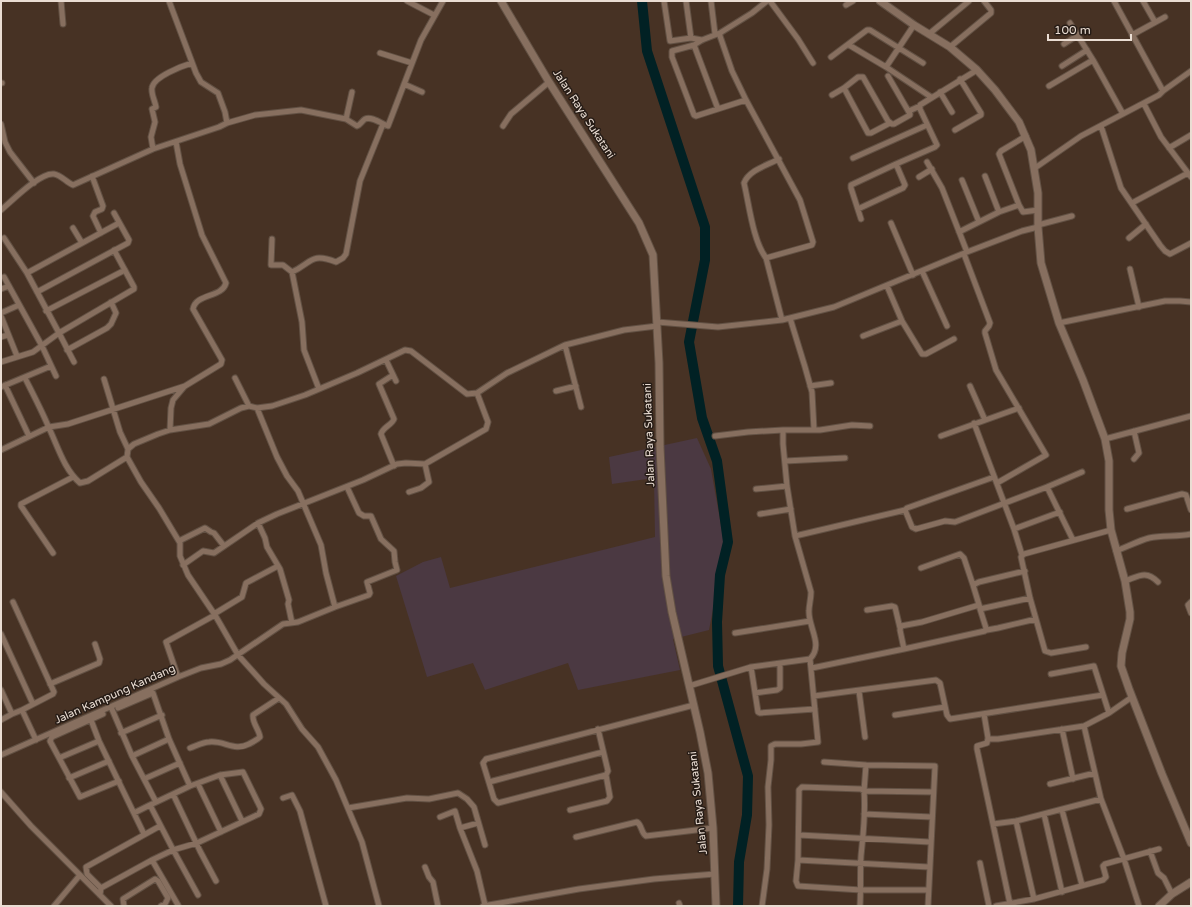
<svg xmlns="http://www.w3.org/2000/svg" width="1192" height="907" viewBox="0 0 1192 907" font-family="'Varela Round',sans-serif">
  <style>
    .industrial { fill: #4b3942 }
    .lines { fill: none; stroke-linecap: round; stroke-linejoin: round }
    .river { stroke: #012124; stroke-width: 10 }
    .street-casing { stroke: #625144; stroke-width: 7 }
    .secondary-casing { stroke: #625144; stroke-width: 9 }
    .street { stroke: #876f5f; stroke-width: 5 }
    .secondary { stroke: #876f5f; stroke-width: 7 }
    .labels { text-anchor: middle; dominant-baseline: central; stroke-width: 3; stroke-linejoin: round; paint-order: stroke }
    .street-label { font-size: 11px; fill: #eaddd3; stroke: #261c16 }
  </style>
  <rect width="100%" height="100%" fill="#473224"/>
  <path class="industrial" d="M697,438L711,469L725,548L709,630L673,639L680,670L578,690L568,663L485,690L473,663L427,677L396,576L423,562L441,557L450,588L655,537L654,478L612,484L609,457Z"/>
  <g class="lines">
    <path class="river" d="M642,1L647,51L705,227V260L689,342L702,418L717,461L728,542L720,575L717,622L718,666L748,776L747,815L739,862L738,906"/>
    <g class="street-casing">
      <path id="street" d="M61,1L63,24
        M407,1L434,15
        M664,1L670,41L691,38
        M686,1L691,38L702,40
        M711,1L715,34
        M767,1L752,13L720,33V36L732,71L746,100L800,200L813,242L812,245L766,258L782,320
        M770,1L798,39L813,63
        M1114,1L1163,91
        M1143,1L1155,22
        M846,5L853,1
        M1070,23L1093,60L1123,114
        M720,33L702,40L694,45L672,51V57L694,115L696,116L746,100
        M929,34L969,1
        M1132,35L1165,17
        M1064,44L1078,35
        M694,45L718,109
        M849,45L886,67L931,97
        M950,47L991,13V10L984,1
        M380,53L412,63
        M831,57L867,30H870L923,63
        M1062,66L1087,50
        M886,67L914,25
        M888,76L910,114V115L894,124H892L888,121L863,77H858L844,88L868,133H871L890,123
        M1,83H2
        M404,84L422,92
        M1049,86L1093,60
        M940,92L952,112
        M832,95L844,88
        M1144,104L1161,137L1191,177
        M909,111L920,106
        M346,119L352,92
        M227,123L255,115L301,110L346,119L357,126C360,125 362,121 365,119C372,116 382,124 388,126L421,40L443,1
        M1,124L5,142L10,152L34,183
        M503,126L511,114L549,82
        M1101,126L1121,188L1160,245L1165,251L1170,254L1191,243
        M955,130L981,115V113L960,79
        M1169,148L1191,135
        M153,149L151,137L155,122L152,109L156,107C155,101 151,94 152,88C153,77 182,66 192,63
        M853,158L927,125
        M927,162L942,188L967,252
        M1035,168L1081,136L1159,95L1163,91L1191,71
        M92,176L103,206L102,209L95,212L93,216L101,233
        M985,176L999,212
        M919,177L932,169
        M962,180L979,222
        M1132,203L1188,173
        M1019,205L999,154L1001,151L1026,136
        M858,209L903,188L905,185L896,164L935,147L937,145L920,109V105L977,70
        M1,210C12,201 40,172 54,174C61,175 66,182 73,185L153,149L219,127L227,123L225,112L218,93L201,82L196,73L169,1
        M861,219L851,188V185L896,164
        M891,223L913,275
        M1038,225L1072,216
        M73,228L82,243
        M959,232L999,212L1019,205L1023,212L1038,210
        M1129,238L1146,224
        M272,239L271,265H283L292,272C312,263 310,252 336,262L343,258L346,254L360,181L383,124
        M964,254L990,323L989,326L985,331V333L996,370L1046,455L997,483
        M766,258C753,241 749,204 744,183C749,170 768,165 779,159
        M1130,269L1139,307
        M922,271L947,326
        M292,272L302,322L304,350L319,389
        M27,273L119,223
        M4,277L42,346L56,376
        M887,286L902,321L922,354H926L954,339
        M1,289L9,286
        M37,292L128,243L129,240L114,213
        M46,311L125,270
        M1,313L19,305
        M1,316L17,356
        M790,318L805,367L812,392L814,430
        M657,322L718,327L782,320L834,307L967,252L1022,231L1038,227
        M1059,323L1165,301H1180L1191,302
        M863,336L902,321
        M1,337L8,335
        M565,345L581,407
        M67,350L107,328L111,324L116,313L111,302
        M386,360L396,381
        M1,362L33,352L59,333L27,273L4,238
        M74,362L59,333L134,289V287L114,250
        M393,375L379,384L394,419C392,425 383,427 381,434L394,466
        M25,378C33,394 42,411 49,428C58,447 64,469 80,483L88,481L127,457
        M235,378L249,406
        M104,379L120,432L128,449
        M5,385L29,436
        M810,386L831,383
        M970,386L985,420
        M1,387L51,366
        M556,391L576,386
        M257,408L277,457L287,476L298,491L321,545L326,573L335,607L369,595L370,593L367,582L397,570L395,562L394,551L381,539L371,516H364L359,513L347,487
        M974,423L1014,529L1022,555
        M170,430L171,408L173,400L184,387
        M715,436L748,432L783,430
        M941,436L1019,408
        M1105,439L1191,416
        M1,450L49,427L68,424L185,386L221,364L222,360L193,309C196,293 222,298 226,283L202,235L180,164L176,142
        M1134,459L1139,453L1134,431
        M785,461L845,458
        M994,477L907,508L905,510L912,527L916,529L945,521L955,522L1047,487L1073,540
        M1047,487L1082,472
        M756,489L787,486
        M409,492L421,488L429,482L425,464
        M1127,509L1182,494L1186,495L1191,510
        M760,514L791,509
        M258,523L265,538L267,547L280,569L289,600L288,604L292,623
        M1014,529L1060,512
        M795,536L905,510
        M179,541L205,528L211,532L214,533L224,546
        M1116,551C1127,547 1138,541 1149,538C1163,535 1177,537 1191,534
        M53,553L21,506V504L73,477
        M183,565L203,551L214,553L258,523L277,514L363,480L397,464L406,463L425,464L486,429L488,422L477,393
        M921,568L960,554L964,558L973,585
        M1125,581C1139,576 1146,570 1158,582
        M13,602L54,692L53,694L22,710L36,740
        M1191,602L1188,605L1191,613
        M980,608L973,585L979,582L1025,571
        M867,610L892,606L895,607L900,628
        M214,614L242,597L246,583L278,566
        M987,630L998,628L1036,619
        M735,633L810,621
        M1,634L33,704
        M1086,647L1051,653L1045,651L1030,598L1021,557L1024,554L1111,530
        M904,649L985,631L986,628L980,609L1030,598
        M751,667L758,712L760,713L815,709
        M812,668L904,649L900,630L901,626L922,622L979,605
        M1051,674L1094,666L1109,713
        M178,677L166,642L215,615
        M50,684L99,663L100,659L95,644
        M689,686L751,667L810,659
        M1,690L12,714L22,710
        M859,691L865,737
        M755,693L777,690L780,688V664
        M814,696L936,680L940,683L947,715L950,719L1103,695
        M111,707L132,756L156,802
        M118,708L153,693L169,739L190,786
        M103,714L52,737L50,741L80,797L119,781
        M984,714L988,738L990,739H998L1084,726L1109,713L1132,697
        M895,715L945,707
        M1,720L12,714
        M91,720L99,741L144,834
        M1084,726L1101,799L1124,859L1139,906
        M598,729L608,771L606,775L498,803L494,799L483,763L486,759L694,705
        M1062,729L1073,779
        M121,733L162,715
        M988,738L987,743L977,746V749L1010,904
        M190,748C196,746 203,742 209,742C224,740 234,752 249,744C253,742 257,740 260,737C259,729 252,723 253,715L279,698
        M1,755L178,677L201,668L221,664L230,660L283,624L298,622L335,607
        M132,756L169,739
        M59,758L99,741
        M824,762L866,765L864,791L933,792
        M866,765L935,766L928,906
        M220,775L242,821
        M69,778L109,761
        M144,779L180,763
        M489,782L603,752
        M198,784L221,832
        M1050,784L1095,773
        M1,792L31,826L111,906
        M173,794L200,851L216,881
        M283,798L292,795L300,811L326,906
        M348,808L407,798L429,799L458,793L467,799L474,807L485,845
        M570,810L607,801L610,797L606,775
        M1062,810L1082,885
        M134,813L150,805
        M864,814L932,817
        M1044,814L1062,892
        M440,817L455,811L460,828L478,823
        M1016,821L1034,899
        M993,824L1016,821L1101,799
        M460,828L477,871L485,905
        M799,835L930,842
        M576,837L637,822C642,825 641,833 646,836L713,828
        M1150,851L1158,873L1164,878L1172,894
        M152,860L178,905
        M798,860L796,881L798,886L861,890H928
        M980,863L989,906
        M425,867L429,877L433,882L438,906
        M101,888L87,874L86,867L160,826
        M100,895L101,888L152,860L173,850L197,843L259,814L261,809L243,772L220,775L190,786L150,805C165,835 181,865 198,895
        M679,903L680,906
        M54,906L80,875
        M124,906L123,899L155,879L158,881L168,898L165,904L161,906
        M379,906L362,842L336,780L318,747L302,729L286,704L264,684L238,655L215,615L188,575L180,556V543L159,508L141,482L127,457L128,449L134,444L158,434L170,430L209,424L241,408L249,406L257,408L272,406L305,395L357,373L405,350L411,351L467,394L477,393L507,373L565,345L624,330L657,326
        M483,906L579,889L654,879L715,874
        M762,906L767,869L769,825L768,787L771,760V746L775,744H801L818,742L810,659C824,645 808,627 809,611C809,605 811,599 811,592L795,536L787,486L783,444V430H820L852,425L870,426
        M860,906C861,889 860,873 861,856C863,835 866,813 864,791L861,789L802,787L799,790V795L798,860L929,867
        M996,906L1034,899L1103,880L1106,877L1103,866L1105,864L1159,849"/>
    </g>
    <g class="secondary-casing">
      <path id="secondary" d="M501,1L549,82L639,223L653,255L659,363L660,447L666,576L672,612L700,732L708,773L713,828L716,906
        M880,1L914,25L950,47L977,70L995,90L1019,122L1031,150L1038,193V227L1041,263L1059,323L1083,380L1105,439L1109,461V510L1111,530L1125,581L1130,612V619L1122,653L1121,666L1129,689L1162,774L1191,843
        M1159,906L1172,894L1191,882"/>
    </g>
    <use href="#street" class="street"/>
    <use href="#secondary" class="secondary"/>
  </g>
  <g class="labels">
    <g class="street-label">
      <text transform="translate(584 114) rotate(57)">Jalan Raya Sukatani</text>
      <text transform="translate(649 435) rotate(-92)">Jalan Raya Sukatani</text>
      <text transform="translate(115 694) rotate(-24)">Jalan Kampung Kandang</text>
      <text transform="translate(698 803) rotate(-96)">Jalan Raya Sukatani</text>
    </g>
  </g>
  <rect width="1192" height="907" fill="none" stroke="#eaddd3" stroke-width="4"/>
  <path d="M1048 34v6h83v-6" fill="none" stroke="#eaddd3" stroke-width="2"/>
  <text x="1054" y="34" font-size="12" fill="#eaddd3" stroke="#261c16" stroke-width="3" paint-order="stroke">100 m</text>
</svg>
